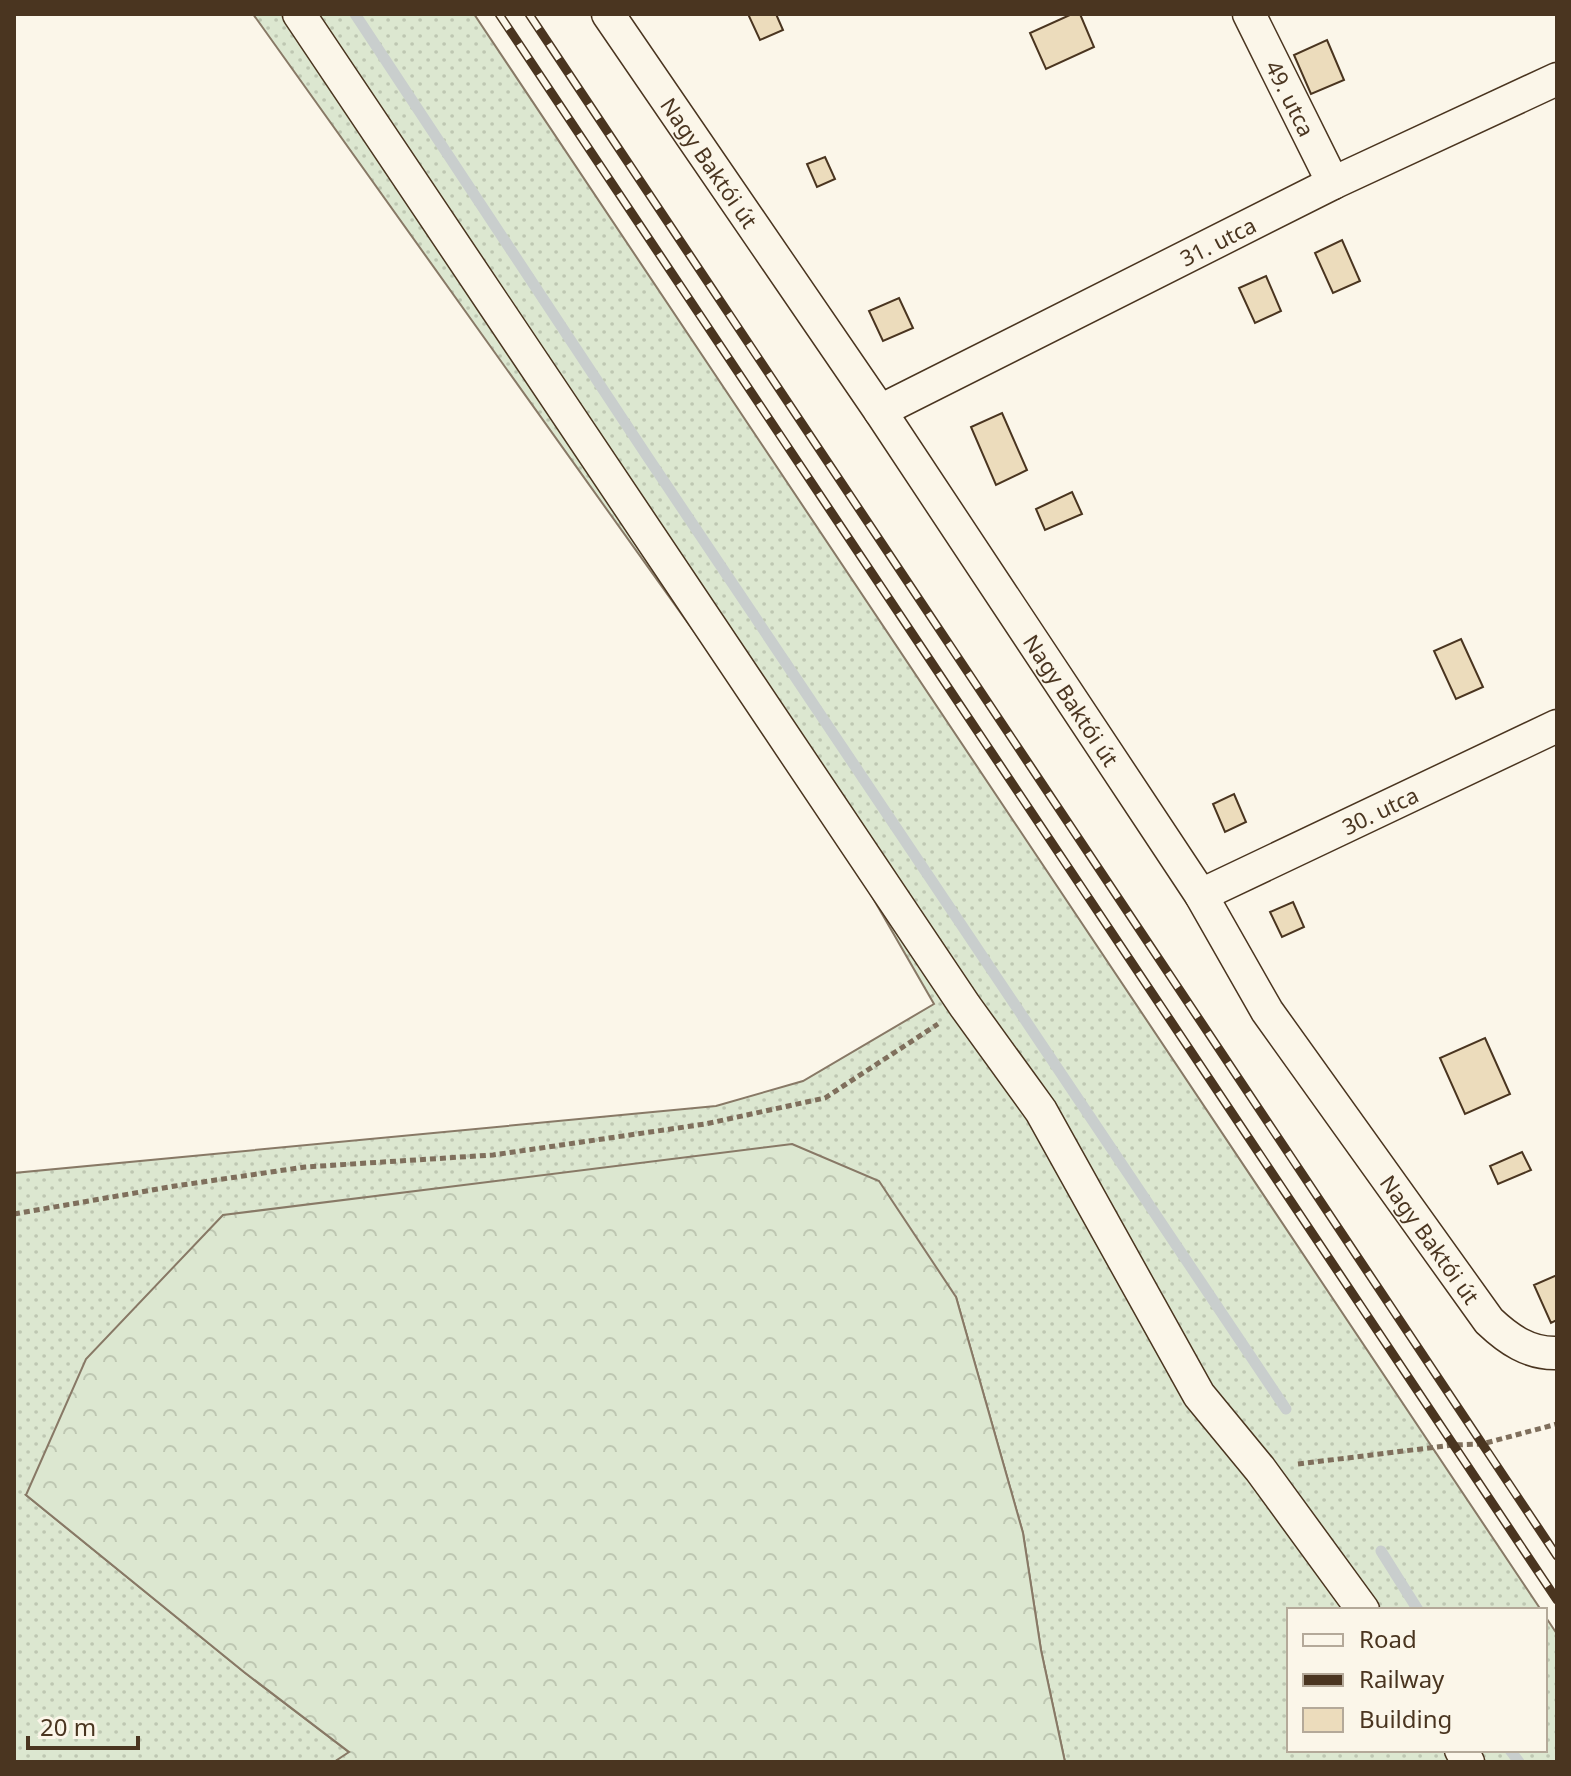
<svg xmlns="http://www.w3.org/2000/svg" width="1571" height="1776" viewBox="0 0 1571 1776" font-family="'Noto Sans',sans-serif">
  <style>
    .grass { fill: url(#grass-dots); stroke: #887966; stroke-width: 2 }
    .forest { fill: url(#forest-crowns); stroke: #887966; stroke-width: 2 }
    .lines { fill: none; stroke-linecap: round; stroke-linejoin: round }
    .stream { stroke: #c9cecd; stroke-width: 11 }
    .building { fill: #ecdcbc; stroke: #4a3520; stroke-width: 2 }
    .street-casing { stroke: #4a3520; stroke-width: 35 }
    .path { stroke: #7f6f5c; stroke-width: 5; stroke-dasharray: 6 4; stroke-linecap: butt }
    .street { stroke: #fbf6e9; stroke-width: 32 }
    .rail-casing { stroke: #4a3520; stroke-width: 9 }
    .rail { stroke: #fbf6e9; stroke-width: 6; stroke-dasharray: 18; stroke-linecap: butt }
    .labels { text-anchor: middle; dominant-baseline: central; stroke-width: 6; stroke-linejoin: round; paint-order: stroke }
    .street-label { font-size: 22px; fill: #4a3520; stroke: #fbf6e9 }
  </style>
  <defs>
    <pattern id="grass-dots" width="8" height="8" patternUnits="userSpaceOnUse" patternTransform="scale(2)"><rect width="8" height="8" fill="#dce7d0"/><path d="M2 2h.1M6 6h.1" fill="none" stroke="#bec7b2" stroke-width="1.8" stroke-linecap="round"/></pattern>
    <pattern id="forest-crowns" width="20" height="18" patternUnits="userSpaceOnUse" patternTransform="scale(2)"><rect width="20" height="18" fill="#dce7d0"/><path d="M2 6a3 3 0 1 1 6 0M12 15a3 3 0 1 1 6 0" fill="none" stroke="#bec7b2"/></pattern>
  </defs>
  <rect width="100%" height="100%" fill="#fbf6e9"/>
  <path class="grass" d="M253,14H474L1541,1610H1289V1750H1545V1616L1557,1634V1762H1065L1041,1650L1023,1533L956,1297L26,1495L244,1672L350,1753L334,1762H14V1173L716,1106L803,1081L934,1004L825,815Z"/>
  <path class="forest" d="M792,1144L879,1181L956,1297L1023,1533L1041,1650L1065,1762H334L349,1752L244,1672L26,1495L86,1359L223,1215Z"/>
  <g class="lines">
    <path class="stream" d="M355,14L647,456L1286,1409
      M1381,1551L1418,1610
      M1510,1750L1519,1762"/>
  </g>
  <path class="building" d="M748,14H776L783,30L760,40Z
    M1072,14H1080L1094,47L1046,69L1030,33Z
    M1327,40L1344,80L1311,94L1294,55Z
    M825,157L835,179L817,187L807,164Z
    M1342,240L1360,281L1333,293L1315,253Z
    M1266,276L1281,311L1255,323L1239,288Z
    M899,298L913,328L883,341L869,311Z
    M1002,413L1027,470L996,485L971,427Z
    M1072,492L1082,514L1045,530L1036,509Z
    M1461,639L1483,687L1456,699L1434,651Z
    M1234,794L1246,822L1225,832L1213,804Z
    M1293,902L1304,927L1282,937L1270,912Z
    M1485,1038L1510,1094L1465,1114L1440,1058Z
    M1522,1152L1531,1170L1498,1184L1490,1166Z
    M1557,1275V1320L1551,1323L1534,1285Z"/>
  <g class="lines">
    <g class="street-casing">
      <g id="street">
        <path d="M299,14L965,1006L1041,1111L1199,1395L1260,1469L1363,1610"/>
        <path id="s1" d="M608,14L880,411L1201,895L1267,1011L1489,1321C1508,1339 1529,1354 1557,1353"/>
        <path id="s2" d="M1249,14L1333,183"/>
        <path id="s3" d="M880,411L1333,183L1557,79"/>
        <path id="s4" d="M1201,895L1557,726"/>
        <path d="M1461,1750L1468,1762"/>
      </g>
    </g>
    <path class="path" d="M14,1214L175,1186L305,1167L493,1155L705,1124L825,1098L938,1024
      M1298,1464L1453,1445L1482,1444L1557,1424"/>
    <use href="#street" class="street"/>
    <g class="rail-casing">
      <path id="rail" d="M499,14L1557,1600
        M529,14L1557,1556"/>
    </g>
    <use href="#rail" class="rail"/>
  </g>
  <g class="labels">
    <g class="street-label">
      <text stroke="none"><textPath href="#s2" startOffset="94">49. utca</textPath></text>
      <text stroke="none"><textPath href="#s1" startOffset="180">Nagy Baktói út</textPath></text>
      <text stroke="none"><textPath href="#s3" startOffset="378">31. utca</textPath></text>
      <text stroke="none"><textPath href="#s1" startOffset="828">Nagy Baktói út</textPath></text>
      <text stroke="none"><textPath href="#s4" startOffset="198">30. utca</textPath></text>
      <text stroke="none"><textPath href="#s1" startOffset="1476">Nagy Baktói út</textPath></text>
    </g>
  </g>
  <rect width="1571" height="1776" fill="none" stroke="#4a3520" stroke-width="32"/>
  <rect x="1287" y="1608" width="260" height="144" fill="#fbf6e9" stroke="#b4a999" stroke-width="2"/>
  <rect x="1303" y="1634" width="40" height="12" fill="#fbf6e9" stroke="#b4a999" stroke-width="2"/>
  <text x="1359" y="1648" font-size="24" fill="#4a3520">Road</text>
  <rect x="1303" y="1674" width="40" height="12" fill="#4a3520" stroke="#b4a999" stroke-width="2"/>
  <text x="1359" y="1688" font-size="24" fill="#4a3520">Railway</text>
  <rect x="1303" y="1708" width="40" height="24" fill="#ecdcbc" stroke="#b4a999" stroke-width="2"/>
  <text x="1359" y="1728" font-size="24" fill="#4a3520">Building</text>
  <path d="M28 1736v12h110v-12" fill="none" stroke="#4a3520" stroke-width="4"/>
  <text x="40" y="1736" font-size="24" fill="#4a3520" stroke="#fbf6e9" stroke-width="6" paint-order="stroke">20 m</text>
</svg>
